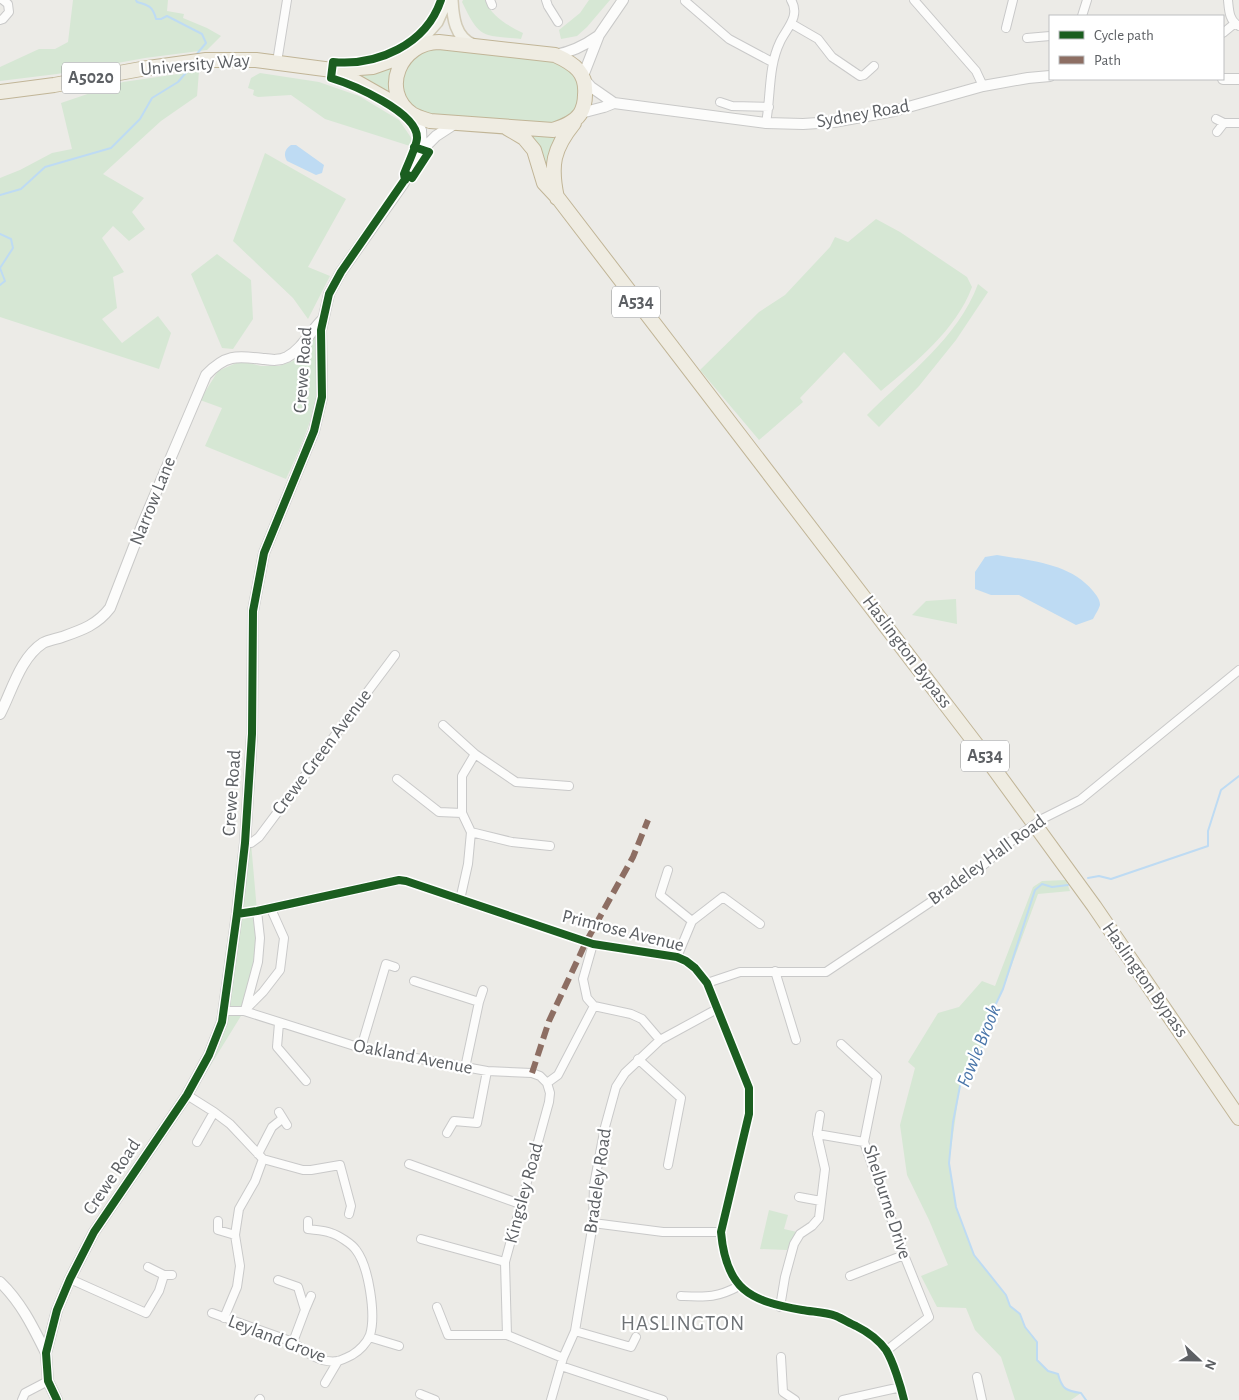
<svg xmlns="http://www.w3.org/2000/svg" width="1239" height="1400" viewBox="0 0 1239 1400" font-family="'Alegreya Sans',sans-serif">
  <style>
    .green { fill: #d6e7d4 }
    .water { fill: #bedbf3 }
    .lines { fill: none; stroke-linecap: round; stroke-linejoin: round }
    .stream { stroke: #bedbf3; stroke-width: 2 }
    .street-casing { stroke: #c9c9c9; stroke-width: 10 }
    .secondary-casing { stroke: #c9c9c8; stroke-width: 12 }
    .primary-casing { stroke: #d2cbb7; stroke-width: 14 }
    .highway-casing { stroke: #c1b597; stroke-width: 16 }
    .street { stroke: #fcfcfb; stroke-width: 8 }
    .secondary { stroke: #fcfcfb; stroke-width: 10 }
    .primary { stroke: #f2f1e9; stroke-width: 11 }
    .highway { stroke: #efece2; stroke-width: 14 }
    .street-bridge-casing { stroke: #c9c9c9; stroke-width: 10; stroke-linecap: butt }
    .street-bridge { stroke: #fcfcfb; stroke-width: 8 }
    .quiet { stroke: #8d6e63; stroke-width: 6; stroke-dasharray: 12 6; stroke-linecap: butt }
    .cycleway-casing { stroke: #fff; stroke-width: 11 }
    .cycleway { stroke: #1b5e20; stroke-width: 8 }
    .labels { text-anchor: middle; dominant-baseline: central; stroke-width: 4.5; stroke-linejoin: round; paint-order: stroke }
    .shield { fill: #fff; stroke: #8e9092; stroke-width: 1 }
    .shield-label { font-size: 18px; font-weight: bold; fill: #5d6064 }
    .street-label { font-size: 19px; fill: #5d6064; stroke: #fff }
    .water-label { font-size: 20px; font-style: italic; fill: #4975a9; stroke: #fff }
    .quarter-label { font-size: 21px; letter-spacing: 1px; fill: #6e7276; stroke: #fff }
  </style>
  <rect width="100%" height="100%" fill="#ecebe7"/>
  <path class="green" d="M73,0H168L167,11L184,14L183,18L207,28L221,36L207,50L145,58L57,74L0,81V67L39,49H55L68,42Z
    M463,0H485C492,17 507,25 523,33L521,39C481,35 480,39 462,2Z
    M589,0H610L587,27L577,36L561,39L559,30L580,13Z
    M416,46L567,60L586,90L565,134L554,181L537,156L507,128L444,123L355,81L361,68Z
    M199,71L197,96L161,121L103,174L144,198L132,212L145,229L129,241L113,226L102,238L124,272L113,277L117,308L102,319L122,343L158,316L171,333L159,369L0,317V178L20,170L52,153L72,149L61,103L123,82Z
    M260,73L319,82L359,96L399,120L412,139L410,146L325,119L291,95L258,97L253,95L254,90L248,88L251,78Z
    M265,153L346,199L308,267L330,276L308,319L293,298L233,241Z
    M876,219L900,232L967,277L972,287C956,330 916,362 881,391L844,352L800,398L803,402L759,440L700,370L759,312L785,295L830,247L835,237L848,242Z
    M217,254L251,280L253,319L233,349L222,348L191,274Z
    M978,284L988,292L956,340L919,386L879,427L867,415C907,375 958,338 978,284Z
    M314,337L317,341C317,360 319,380 316,399C310,427 298,453 286,479L205,446L222,408L200,400L218,371L241,361L261,366H279L293,361Z
    M956,599L957,624L912,615L926,601Z
    M245,843H251L257,911L239,914L256,918L260,938L244,1011L191,1097L216,1040Z
    M1066,880L1070,891L1038,894L1003,989L993,1010L980,1054L960,1086L949,1163L956,1207L974,1255L1006,1295L1010,1306L1020,1314L1025,1327L1037,1342V1360L1048,1371L1058,1374C1062,1389 1066,1391 1081,1393L1071,1400H1015L1001,1357L975,1330L966,1308L937,1307L921,1276L948,1265L929,1220L907,1175L900,1125L915,1068L908,1062L938,1013L959,1007L982,981L995,986L1033,887L1042,881Z
    M769,1210L788,1215L784,1229L797,1232L787,1250L760,1249Z"/>
  <path class="water" d="M291,145H296L324,165L322,173L316,175L287,161C283,154 285,149 291,145Z
    M997,555C1031,561 1070,563 1093,591C1096,595 1100,599 1100,605C1099,609 1095,615 1093,619L1076,625L1019,595H991L975,589V572L985,557Z"/>
  <g class="lines">
    <path class="stream" d="M136,0L137,2C149,5 153,7 156,19H161L167,16L202,34L206,43L196,55
      M0,195L21,189L45,167L111,148L140,119L152,98L178,82L190,68
      M0,234L11,239L13,248L0,268L5,281L0,285
      M1088,878L1099,876L1111,879L1208,846V831L1221,790L1239,776
      M1068,885L1052,887L1042,884L1035,890L1003,989L993,1010L980,1054L960,1086L953,1122L949,1163L956,1207L974,1255L1006,1295L1010,1306L1020,1314L1025,1327L1037,1342V1360L1048,1371L1058,1374C1062,1389 1066,1391 1081,1393L1086,1400"/>
    <g class="street-casing">
      <path id="street" d="M490,0L492,5
        M546,0L548,6L558,22
        M914,0L976,71L983,86
        M1228,0C1229,10 1229,21 1239,26
        M685,1L729,39L772,62
        M1082,16L1087,0
        M0,20L3,19L9,12L8,4L3,0
        M792,24L818,39L832,57L860,76L864,75L874,66
        M1006,28L1013,0
        M1223,33L1234,24
        M1027,38L1050,36
        M277,62L287,0
        M720,102L732,106L769,107
        M1216,119L1224,123H1239
        M766,123C771,96 768,67 780,42C786,29 801,16 791,0
        M1217,132L1224,123
        M443,725L475,754
        M397,779L439,812L462,813
        M1042,819L1080,800L1239,670
        M471,832L512,842L550,846
        M245,843H251L259,837L395,655
        M668,870L660,895L692,921
        M460,900L468,864L471,832L462,813V776L475,754L516,782L569,786
        M237,914L257,911L399,880L406,881L593,944L677,957L686,961L695,968L707,983L749,1088V1114L721,1232C726,1289 749,1301 802,1310C813,1312 825,1312 836,1316C843,1319 849,1323 856,1326C868,1332 878,1339 886,1350C893,1361 901,1387 904,1400
        M593,944L583,979L587,998L594,1006L631,1014L642,1019L660,1040
        M677,957L692,921L723,897L760,924
        M775,971L796,1040
        M414,981L479,1002
        M707,983L740,972H826L968,877L986,863L1010,842
        M245,1010L258,962L260,938L257,911
        M224,1011H244L361,1048L487,1071L532,1073L540,1076L547,1083
        M244,1011L263,992L280,970L284,938L271,909
        M279,1023L277,1047L306,1081
        M841,1044L877,1077L864,1142L904,1255L929,1317L886,1351
        M361,1048L386,964L395,967
        M638,1059L681,1098L668,1165
        M465,1068L479,1002L483,990
        M187,1095L214,1112L230,1124L263,1159L303,1170H311L340,1165L351,1206L349,1214
        M279,1112L287,1125
        M447,1133L454,1121L477,1123L487,1071
        M817,1134L820,1115
        M197,1142L214,1112
        M258,1154L272,1127L282,1119
        M409,1164L520,1204
        M799,1197L821,1201
        M218,1221V1230L235,1235
        M593,1223L663,1232H721
        M421,1239L505,1262
        M148,1267L164,1275H172
        M850,1276L904,1255
        M70,1279L146,1313L159,1291L164,1275
        M278,1280L298,1287L305,1310L293,1342
        M681,1296C706,1297 717,1298 739,1286
        M437,1307L448,1335H507
        M780,1307L785,1277L794,1244L800,1234L812,1226L819,1218L825,1169L817,1134L864,1142
        M305,1310L311,1296
        M212,1313L293,1342C305,1352 321,1364 338,1361C342,1360 348,1357 352,1355C359,1351 367,1343 370,1335C376,1315 369,1267 356,1250C352,1244 338,1235 331,1233C324,1230 315,1230 308,1229V1221
        M224,1318L237,1287L240,1266L235,1235L239,1209L255,1181L263,1159
        M575,1331L631,1347L636,1337
        M369,1337L399,1346
        M781,1357L783,1392L795,1400
        M563,1358L507,1335L505,1262L549,1102L550,1093L547,1083L558,1075L594,1006
        M561,1366L663,1400
        M977,1377L982,1400
        M325,1383L338,1361
        M420,1394L435,1400
        M22,1400L25,1393L48,1381
        M259,1400L260,1399
        M551,1400L563,1358L575,1331L593,1223L594,1185L605,1127L616,1087L625,1073L660,1040L717,1009
        M843,1400L901,1387"/>
    </g>
    <g class="secondary-casing">
      <path id="secondary" d="M555,55C572,52 584,46 598,36
        M583,76L599,35L623,0
        M584,79L591,87L614,103L766,123L803,124L834,122L894,111L983,86L1028,78L1050,76
        M1223,79H1239
        M581,113L604,107L614,103
        M414,115L421,130L422,150
        M0,714C12,691 20,658 43,643C49,640 56,639 62,637C82,630 97,625 110,608L143,523L206,375C226,354 237,356 264,359C272,360 279,361 287,357C302,349 310,332 322,320
        M0,1282C21,1302 33,1327 46,1353
        M57,1400L48,1381L46,1353L57,1310L70,1279L94,1232L187,1095L209,1055L222,1022L237,914L245,843L252,734L253,611L264,553L314,431L322,397L321,330L329,294L341,272L403,184L422,150L436,136L456,123"/>
    </g>
    <g class="primary-casing">
      <path id="primary" d="M452,0C453,18 455,37 473,45
        M415,47L437,22L447,0"/>
    </g>
    <g class="highway-casing">
      <path id="highway" d="M439,42L555,55C575,64 587,73 585,95C585,101 583,109 580,114C574,123 562,127 553,130L430,121C424,119 417,117 412,114C379,90 401,42 439,42Z
        M335,71L355,81L406,110
        M0,92L54,85L141,69L206,60H256L332,70L373,67L407,55
        M507,128L524,138L534,150L544,183L558,198L976,744L1094,906L1239,1118
        M557,198C550,165 553,149 574,123"/>
    </g>
    <use href="#street" class="street"/>
    <use href="#secondary" class="secondary"/>
    <use href="#primary" class="primary"/>
    <use href="#highway" class="highway"/>
    <g class="street-bridge-casing">
      <path id="street-bridge" d="M1010,842L1042,819"/>
    </g>
    <use href="#street-bridge" class="street-bridge"/>
    <path class="quiet" d="M532,1073L549,1021L586,942L633,857L648,820"/>
    <g class="cycleway-casing">
      <path id="cycleway" d="M405,180L404,174C407,166 417,145 417,138C418,112 351,84 331,78L333,62C377,66 426,45 441,0
        M237,914L257,911L399,880L406,881L593,944L677,957L686,961L695,968L707,983L749,1088V1114L721,1232C726,1289 749,1301 802,1310C813,1312 825,1312 836,1316C843,1319 849,1323 856,1326C868,1332 878,1339 886,1350C893,1361 901,1387 904,1400
        M57,1400L48,1381L46,1353L57,1310L70,1279L94,1232L187,1095L209,1055L222,1022L237,914L245,843L252,734L253,611L264,553L314,431L322,397L321,330L329,294L341,272L408,175L412,178L429,152L414,147"/>
    </g>
    <use href="#cycleway" class="cycleway"/>
  </g>
  <g class="labels">
    <g class="shield">
      <rect x="62" y="62.5" width="58" height="31" rx="4"/>
      <rect x="612" y="286.5" width="48" height="31" rx="4"/>
      <rect x="961" y="740.5" width="48" height="31" rx="4"/>
    </g>
    <g class="shield-label">
      <text x="91" y="78">A5020</text>
      <text x="636" y="302">A534</text>
      <text x="985" y="756">A534</text>
    </g>
    <g class="street-label">
      <text transform="translate(195 65) rotate(-5)">University Way</text>
      <text transform="translate(863 114) rotate(-10)">Sydney Road</text>
      <text transform="translate(303 370) rotate(-86)">Crewe Road</text>
      <text transform="translate(153 501) rotate(-68)">Narrow Lane</text>
      <text transform="translate(907 652) rotate(53)">Haslington Bypass</text>
      <text transform="translate(322 752) rotate(-53)">Crewe Green Avenue</text>
      <text transform="translate(232 793) rotate(-86)">Crewe Road</text>
      <text transform="translate(987 860) rotate(-36)">Bradeley Hall Road</text>
      <text transform="translate(623 931) rotate(14)">Primrose Avenue</text>
      <text transform="translate(1145 980) rotate(55)">Haslington Bypass</text>
      <text transform="translate(413 1057) rotate(11)">Oakland Avenue</text>
      <text transform="translate(112 1177) rotate(-56)">Crewe Road</text>
      <text transform="translate(598 1181) rotate(-82)">Bradeley Road</text>
      <text transform="translate(524 1193) rotate(-75)">Kingsley Road</text>
      <text transform="translate(887 1202) rotate(72)">Shelburne Drive</text>
      <text transform="translate(277 1339) rotate(21)">Leyland Grove</text>
    </g>
    <g class="water-label">
      <text transform="translate(979 1046) rotate(-68)">Fowle Brook</text>
    </g>
    <g class="quarter-label">
      <text x="683" y="1323">HASLINGTON</text>
    </g>
  </g>
  <rect x="1049" y="15" width="175" height="65" fill="#ffffff" stroke="#bebfc1"/>
  <rect x="1059" y="31" width="25" height="8" fill="#1b5e20" stroke="#bebfc1"/>
  <text x="1094" y="40" font-size="15" fill="#5d6064">Cycle path</text>
  <rect x="1059" y="56" width="25" height="8" fill="#8d6e63" stroke="#bebfc1"/>
  <text x="1094" y="65" font-size="15" fill="#5d6064">Path</text>
  <g transform="translate(1199 1360) rotate(112)" stroke="#ffffff" stroke-width="4" paint-order="stroke">
  <path d="M0-4L9 19L0 12L-9 19Z" fill="#5d6064"/>
  <text y="-8" font-size="14" font-weight="bold" text-anchor="middle" fill="#5d6064">N</text>
  </g>
</svg>
